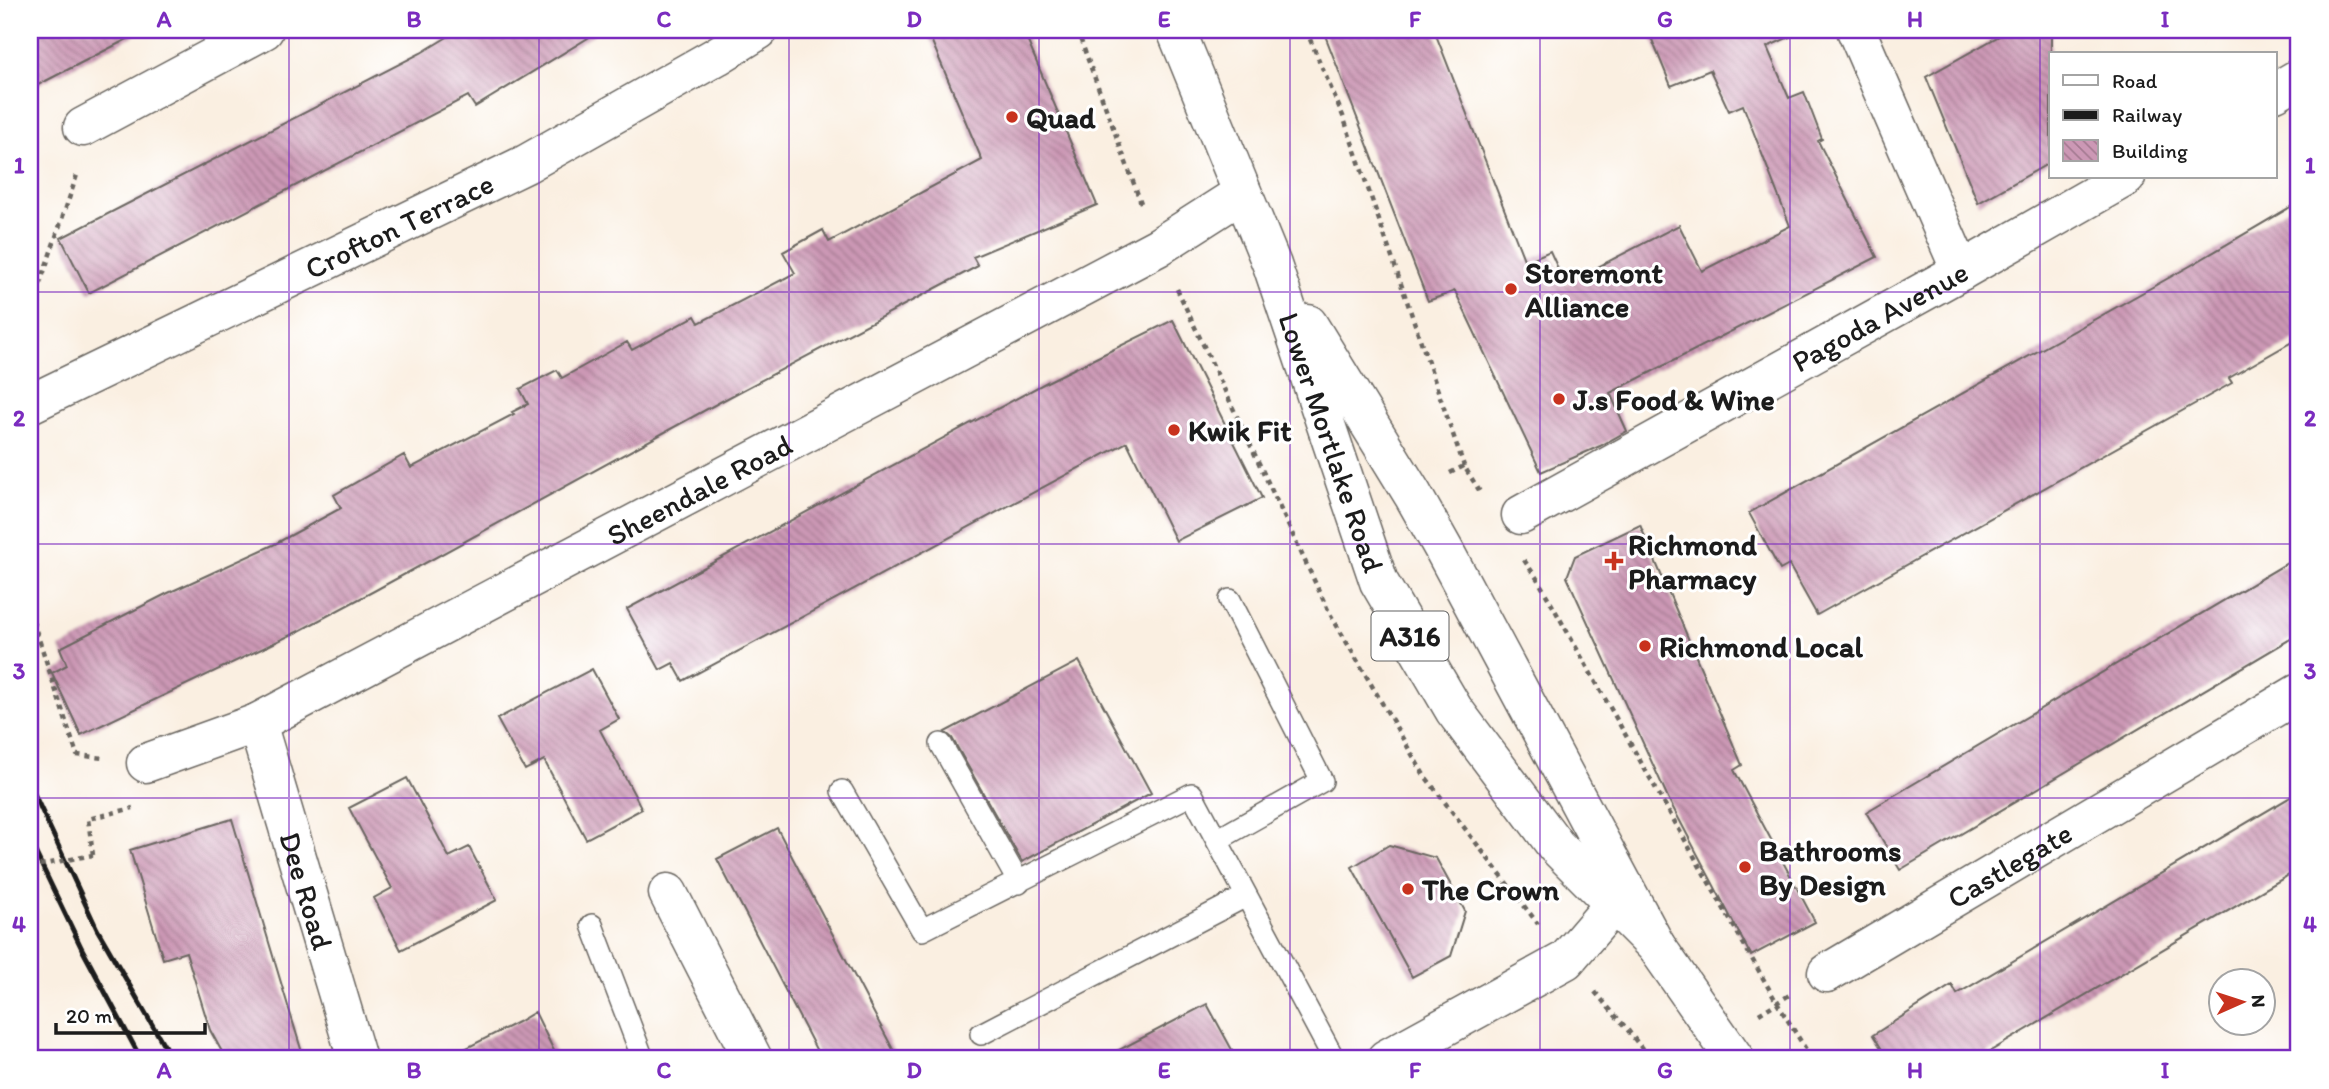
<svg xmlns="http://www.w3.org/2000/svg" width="2329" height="1089" viewBox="0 0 2329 1089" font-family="Itim,sans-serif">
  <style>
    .building { fill: url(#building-back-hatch) }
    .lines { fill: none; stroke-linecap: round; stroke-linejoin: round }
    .service-casing { stroke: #6a6661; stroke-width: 24 }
    .minor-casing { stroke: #6a6661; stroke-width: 41 }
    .trunk-casing { stroke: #6a6661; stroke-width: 41 }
    .path { stroke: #6a6661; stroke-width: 4.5; stroke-dasharray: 5 5; stroke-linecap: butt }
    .service { stroke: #fff; stroke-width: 21 }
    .minor { stroke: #fff; stroke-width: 38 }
    .trunk { stroke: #fff; stroke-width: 38 }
    .rail { stroke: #1c1c1c; stroke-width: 5 }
    .path-bridge { stroke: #6a6661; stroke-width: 4.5; stroke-dasharray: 5 5; stroke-linecap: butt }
    .grid { fill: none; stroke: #7b2cbf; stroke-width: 2; stroke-opacity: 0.55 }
    .poi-dot { fill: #c8321e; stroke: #fff; stroke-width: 2.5 }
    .labels { text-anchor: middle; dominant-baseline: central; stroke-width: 6; stroke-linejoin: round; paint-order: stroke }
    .shield { fill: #fff; stroke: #606060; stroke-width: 2 }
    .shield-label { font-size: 28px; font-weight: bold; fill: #1c1c1c }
    .poi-label { font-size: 30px; font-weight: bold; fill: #1c1c1c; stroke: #fff; text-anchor: start }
    .street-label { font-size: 30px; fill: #1c1c1c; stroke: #fff }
    .neatline { fill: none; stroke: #7b2cbf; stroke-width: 2.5 }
    .grid-label { font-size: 23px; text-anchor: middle; font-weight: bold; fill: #7b2cbf }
  </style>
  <defs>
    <pattern id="building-back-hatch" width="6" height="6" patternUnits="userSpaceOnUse" patternTransform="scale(1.75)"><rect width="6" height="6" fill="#cc98b5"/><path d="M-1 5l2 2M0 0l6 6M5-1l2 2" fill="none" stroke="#a57b92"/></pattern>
  </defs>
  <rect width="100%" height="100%" fill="#fff"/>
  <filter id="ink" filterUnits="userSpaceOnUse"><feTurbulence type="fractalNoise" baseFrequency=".0143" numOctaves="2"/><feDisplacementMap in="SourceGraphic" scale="14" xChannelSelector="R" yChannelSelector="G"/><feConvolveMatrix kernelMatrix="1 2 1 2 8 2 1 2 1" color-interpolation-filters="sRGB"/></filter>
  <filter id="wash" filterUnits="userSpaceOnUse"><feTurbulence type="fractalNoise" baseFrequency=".00686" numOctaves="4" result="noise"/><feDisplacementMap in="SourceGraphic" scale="28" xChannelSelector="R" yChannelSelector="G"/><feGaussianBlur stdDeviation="1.57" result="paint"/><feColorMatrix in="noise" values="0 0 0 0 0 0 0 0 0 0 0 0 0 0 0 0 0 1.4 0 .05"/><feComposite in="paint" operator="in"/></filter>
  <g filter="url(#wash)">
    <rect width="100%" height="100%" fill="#faefe1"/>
    <g id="blocks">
      <path class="building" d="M30,30H145L30,89Z
        M459,30H601L475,107L468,96L89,293L61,238L421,53Z
        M927,30H1023L1097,205L973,257L978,266L720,402L374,591L299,631L81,735L52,673L67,665L60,648L166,594L273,545L341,508L334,495L404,455L411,468L514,414L512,412L528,404L520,389L557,370L562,378L627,342L632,350L695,316L699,323L795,273L783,252L823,230L829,242L982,160Z
        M1323,30H1434L1525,262L1550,251L1565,284L1679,225L1702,271L1790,226L1743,105L1729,111L1710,70L1671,86L1648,30H1805L1767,47L1789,98L1804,92L1822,139L1818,141L1877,257L1610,393L1627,431L1600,446L1541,472L1455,291L1428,301Z
        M2010,30H2051V162L1978,203L1926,77Z
        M2299,202V338L2229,378L2232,383L1817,615L1789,565L1780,570L1749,513L2190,266Z
        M1173,320L1262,498L1176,541L1127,442L683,681L673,663L660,670L627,609L1047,382Z
        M1640,525L1742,765L1734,770L1815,922L1751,956L1670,802L1567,577L1575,556Z
        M2299,556V634L1900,870L1866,812Z
        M1079,661L1151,793L1022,862L952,738L945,732Z
        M592,669L619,719L600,730L642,809L586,839L544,760L525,770L497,719Z
        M407,778L449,857L469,847L497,900L401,950L374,898L392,888L349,808Z
        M2299,792V869L1977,1059H1888L1873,1035L1952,985L1957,994Z
        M232,819L285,996L304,1059H226L210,1030L186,952L163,959L130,850Z
        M777,828L898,1059H821L717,859Z
        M1389,845L1436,858L1465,911L1451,956L1412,977L1352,867Z
        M1207,1004L1237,1059H1102Z
        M535,1012L558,1059H445L518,1022Z"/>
    </g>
  </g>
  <g filter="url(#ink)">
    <use href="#blocks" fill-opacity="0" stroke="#6a6661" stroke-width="2"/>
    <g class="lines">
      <g class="service-casing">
        <path id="service" d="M941,744L1019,883
          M842,791L922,930L1192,794L1334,1059
          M1217,840L1322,781L1230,600
          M592,925L643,1059
          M981,1034L1246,896"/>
      </g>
      <g class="minor-casing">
        <g id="minor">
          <path d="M1856,30L1961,271"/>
          <path d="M2275,92L2299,78"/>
          <path d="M83,127L264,30"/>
          <path id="s1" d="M30,404L526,164L717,56L759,30"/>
          <path id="s2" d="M1521,515L1961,271L2126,177"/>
          <path id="s3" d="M257,723L357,1059"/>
          <path id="s4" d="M146,763L257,723L1158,247L1241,194"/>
          <path d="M668,893L753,1059"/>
          <path id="s5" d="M1827,973L2299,693"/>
          <path d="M1386,1059L1566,960L1614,904"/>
        </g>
      </g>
      <g class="trunk-casing">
        <g id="trunk">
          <path id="s6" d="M1176,30L1272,265L1379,582L1454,710L1556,846L1656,946"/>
          <path d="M1308,324L1413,495L1444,550L1656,946L1735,1059"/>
        </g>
      </g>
      <path class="path" d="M1077,30L1141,203
        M1306,30L1343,116L1464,466
        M1177,289L1329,612L1424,775L1538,924
        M30,313L78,172
        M1450,473L1464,466L1482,495
        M1524,560L1538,580L1777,1003L1812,1059
        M30,612L77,755L103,758
        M93,855L88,819L133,808
        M1595,992L1627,1029L1650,1059
        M1759,1014L1791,994"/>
      <use href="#service" class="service"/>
      <use href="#minor" class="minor"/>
      <use href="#trunk" class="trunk"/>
      <path class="rail" d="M30,785L97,929L172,1059
        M30,841L82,949L141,1059"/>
      <path class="path-bridge" d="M30,867L93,855"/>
    </g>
  </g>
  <path class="grid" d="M289,30V1059M539,30V1059M789,30V1059M1039,30V1059M1290,30V1059M1540,30V1059M1790,30V1059M2040,30V1059M30,292H2299M30,544H2299M30,798H2299"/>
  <g class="poi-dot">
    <circle cx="1012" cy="117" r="7"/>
    <circle cx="1511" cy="289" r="7"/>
    <circle cx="1559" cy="399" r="7"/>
    <circle cx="1174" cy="430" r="7"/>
    <path d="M1610.5 550.5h7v7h7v7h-7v7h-7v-7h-7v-7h7z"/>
    <circle cx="1645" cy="646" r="7"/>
    <circle cx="1745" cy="867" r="7"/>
    <circle cx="1408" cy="889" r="7"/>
  </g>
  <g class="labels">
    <rect class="shield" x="1371.5" y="611.5" width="77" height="49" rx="5"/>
    <g class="shield-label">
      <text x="1410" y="636">A316</text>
    </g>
    <g class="poi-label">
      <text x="1026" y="117">Quad</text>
      <text x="1525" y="272">Storemont<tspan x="1525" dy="34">Alliance</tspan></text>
      <text x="1573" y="399">J.s Food &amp; Wine</text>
      <text x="1188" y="430">Kwik Fit</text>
      <text x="1628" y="544">Richmond<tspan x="1628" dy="34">Pharmacy</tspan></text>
      <text x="1659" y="646">Richmond Local</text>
      <text x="1759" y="850">Bathrooms<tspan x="1759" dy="34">By Design</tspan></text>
      <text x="1422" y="889">The Crown</text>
    </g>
    <g class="street-label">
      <text stroke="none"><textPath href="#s1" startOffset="410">Crofton Terrace</textPath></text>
      <text stroke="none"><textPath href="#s2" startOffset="410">Pagoda Avenue</textPath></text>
      <text stroke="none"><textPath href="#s6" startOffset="441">Lower Mortlake Road</textPath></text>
      <text stroke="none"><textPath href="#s4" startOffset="618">Sheendale Road</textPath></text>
      <text stroke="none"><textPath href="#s5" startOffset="212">Castlegate</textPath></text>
      <text stroke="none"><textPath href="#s3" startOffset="175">Dee Road</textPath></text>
    </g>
  </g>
  <rect width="2329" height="1089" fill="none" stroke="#fff" stroke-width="77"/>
  <rect x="2049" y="52" width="228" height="126" fill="#ffffff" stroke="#a4a4a4" stroke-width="2"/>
  <rect x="2063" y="75" width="35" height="10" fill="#ffffff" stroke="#a4a4a4" stroke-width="2"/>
  <text x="2112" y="88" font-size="21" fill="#1c1c1c">Road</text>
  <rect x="2063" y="110" width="35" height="10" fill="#1c1c1c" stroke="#a4a4a4" stroke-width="2"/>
  <text x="2112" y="122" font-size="21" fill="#1c1c1c">Railway</text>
  <rect x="2063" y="140" width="35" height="21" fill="url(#building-back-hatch)" stroke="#a4a4a4" stroke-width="2"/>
  <text x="2112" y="158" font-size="21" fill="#1c1c1c">Building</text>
  <g transform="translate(2242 1002) rotate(87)"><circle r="33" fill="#ffffff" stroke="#a4a4a4" stroke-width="2"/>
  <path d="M0-5L12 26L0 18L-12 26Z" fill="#c8321e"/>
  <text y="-10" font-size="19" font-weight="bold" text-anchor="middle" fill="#1c1c1c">N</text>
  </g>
  <path d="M56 1023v10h149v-10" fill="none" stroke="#1c1c1c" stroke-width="3.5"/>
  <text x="66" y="1023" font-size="21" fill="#1c1c1c" stroke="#ffffff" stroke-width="5" paint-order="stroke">20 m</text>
  <rect x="38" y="38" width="2252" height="1012" class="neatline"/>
  <g class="grid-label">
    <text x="164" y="27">A</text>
    <text x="414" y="27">B</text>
    <text x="664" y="27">C</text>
    <text x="914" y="27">D</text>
    <text x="1164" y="27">E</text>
    <text x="1415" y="27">F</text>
    <text x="1665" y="27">G</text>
    <text x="1915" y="27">H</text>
    <text x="2165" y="27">I</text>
    <text x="19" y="173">1</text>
    <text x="2310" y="173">1</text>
    <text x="19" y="426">2</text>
    <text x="2310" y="426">2</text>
    <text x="19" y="679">3</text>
    <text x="2310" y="679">3</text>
    <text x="19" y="932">4</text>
    <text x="2310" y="932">4</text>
    <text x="164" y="1078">A</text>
    <text x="414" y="1078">B</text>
    <text x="664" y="1078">C</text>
    <text x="914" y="1078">D</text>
    <text x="1164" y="1078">E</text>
    <text x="1415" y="1078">F</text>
    <text x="1665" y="1078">G</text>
    <text x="1915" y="1078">H</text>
    <text x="2165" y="1078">I</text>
  </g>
</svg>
